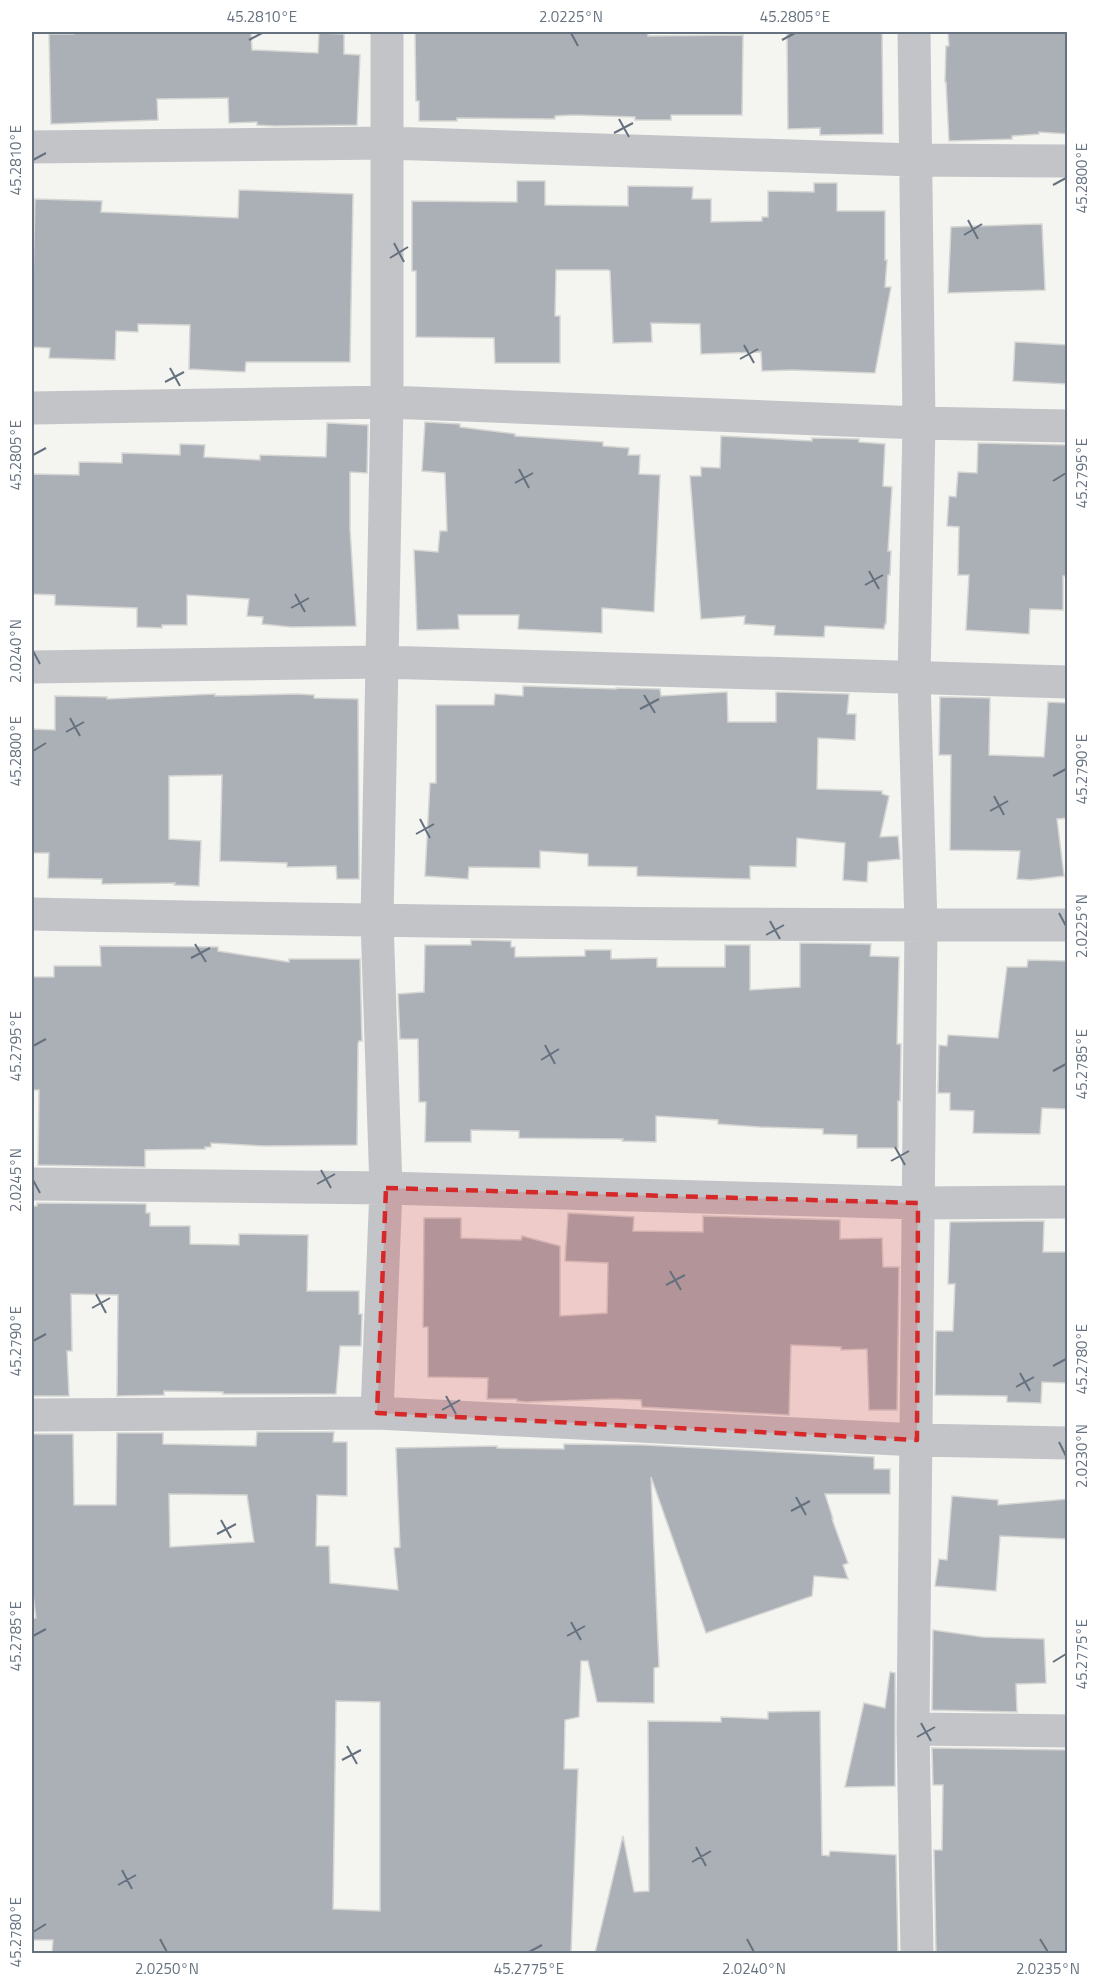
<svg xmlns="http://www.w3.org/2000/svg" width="1099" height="1985" viewBox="0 0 1099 1985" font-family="'Titillium Web',sans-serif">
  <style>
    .building { fill: #abb0b6; stroke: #d5d5d3; stroke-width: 1.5; fill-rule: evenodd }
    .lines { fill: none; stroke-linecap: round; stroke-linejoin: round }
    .minor { stroke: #c2c4c8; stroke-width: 33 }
    .marked { fill: #d62828; fill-opacity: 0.2; stroke: #d62828; stroke-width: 4.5; stroke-dasharray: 12 8; stroke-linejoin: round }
    .ticks { fill: none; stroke: #65717f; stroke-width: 2 }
    .neatline { fill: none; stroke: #65717f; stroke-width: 2 }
    .ticks-label { font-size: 15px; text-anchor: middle; fill: #65717f }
  </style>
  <rect width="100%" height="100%" fill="#f4f4f0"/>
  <path class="building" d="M74,32H251L252,50L318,53L319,33L344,34V54L360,55L357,125L275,126L257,125V122L229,123L228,98L157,99L158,120L51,124L49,34H74Z
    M415,32H648V36L743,35L742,115H671V120H635V117L573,115L555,116V119L457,118V121H419V101H416Z
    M789,32H882L883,134L820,135V128L788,129L787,34Z
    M948,32H1068V134L1039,132V134L1012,136V139L949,141L946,82H945L946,46H949Z
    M517,181H545V205L628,206V186L693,187L692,199H711V222L762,221V217H768V191L814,192V183H837V211H885V260H887L885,287H891L875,373L792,370L762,371L761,352L701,354L700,324L651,323L652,342L613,343L610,271L608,270H556L555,316H560V363H495L494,338L416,337V271H412V201L517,202Z
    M239,190L353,194L350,362H246L245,372L189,369L190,325L138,324V332L116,331L115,360L49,358L50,348L32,347V282H33L35,199L102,201L101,212L238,218Z
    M1042,224L1045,290L948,293L951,227Z
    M1015,342L1068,345V384L1013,381Z
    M425,422L460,424V427L515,434V436L603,442V446L629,448L628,455H640L639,474L660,475L654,612L602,608V633L518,629L519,615H458L459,629L417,630L414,550L438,552L440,531H447L445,473L422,471Z
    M327,423L368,425L367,473L350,472V529L356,626L291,627L262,624L263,617L247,616L249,599L187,595V625H162V628L137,627V608L55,605V595L32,594V474L79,475V462L122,463V453L180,455V444L205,445L204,457L260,460V455L326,457Z
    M721,436L812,441V438L859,439V442L885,444L883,486L892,487L888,551H891L890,575H888L886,624H885L884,629L825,626L824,637L774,635L775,626L744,624L745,616L701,619L690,476H701V467L720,468Z
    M978,443L1068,445V576H1063V610L1030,609L1029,634L966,630L969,575H958L959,527L947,526L949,496L956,497L958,472L977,473Z
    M523,686L616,689V688L660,689L661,696L727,692L728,722H776V692L849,694L847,714H856L855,740L818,738L817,789L882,791V794L889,796L880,837L898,836L900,859L868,862L867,882L843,880L845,843L797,838L796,867L750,866V879L637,876V867L588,866V854L540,851V868L469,867L468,879L425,876L430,783H436V705H494L495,694L523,696Z
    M215,694V696L298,694L314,695V698L358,699L359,879H337L336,866L287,867V863L220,861L222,775L169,776V839L201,841L199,886L174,885L175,883L102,884V879L48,878L49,853H32V729L55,730V696L107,697V699Z
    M940,697L990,698L989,755L1044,757L1048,702L1068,703V818L1057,819L1064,876L1031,880L1017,879L1020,851L950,850L951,755H939Z
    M471,940L511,941V947H515V957L585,956V950H611V959L657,958V967H725V945H750V990L800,987V943L871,944L870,956L899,957L897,1044H901L900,1101H898V1148H857V1135L823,1134V1129L760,1127L718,1124V1120L656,1116V1142L622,1141L623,1139L519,1138V1131L471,1130V1142H425L426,1102H419L418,1039H400L398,994L424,992L425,945H471Z
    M100,946L218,947V951L289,962V959H360L362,1041H359L358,1044L357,1145L265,1146L211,1143V1147H205V1149L145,1150V1167L38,1165L39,1090H32V1048H33L32,977H54V966H101Z
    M1028,960L1068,961V1109L1042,1108L1040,1134L973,1133L974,1111L950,1110V1093H938L939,1045L947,1046L948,1035L998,1038L1007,967H1027Z
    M37,1203L146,1204V1213H150V1226H190V1244L239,1245V1234L308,1235L307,1291H359V1314H362L361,1346H340L336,1394H223V1392L164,1391V1395L117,1396L118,1295L71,1294L72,1351H67L69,1396H32V1206H37Z
    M568,1213L634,1217L633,1231L703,1232V1216L840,1220V1239L882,1238L883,1267H899L897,1410H869L867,1349L841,1350V1347L791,1345L789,1415L642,1407L641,1400L614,1399L526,1402L517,1401V1399H487L488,1378L428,1377V1327H423L424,1218H461V1238L521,1240L522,1236L560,1246V1316L607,1313L608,1263L565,1261Z
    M1044,1221L1043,1252H1067L1068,1383L1042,1382L1041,1403L1007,1402V1396L935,1395L936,1331H953L955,1284H948L950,1222Z
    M257,1432H334L333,1442H347V1496L317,1495L316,1546H329L330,1583L398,1590L394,1548L400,1547L396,1448L497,1446V1448L564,1449V1444L645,1445L874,1457V1469H890V1494H825L833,1519H832L848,1563L843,1565L848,1579L814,1576L812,1596L706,1633L651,1477L659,1667L654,1668V1703L597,1702L588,1661H581L579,1717L565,1720L564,1769H578L571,1953H52L53,1940H32V1618H36L32,1586V1434H73L74,1505H116L117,1433H163V1444L256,1446ZM169,1494L247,1495L254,1542L170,1547ZM336,1701L380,1702V1911L333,1909Z
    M952,1496L998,1500V1505L1068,1499V1539L1000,1536L996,1591L935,1586L939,1559L947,1560Z
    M933,1630L982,1637L1044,1639L1046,1683L1016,1684L1017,1712L932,1710Z
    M890,1672L895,1673V1786L845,1787L864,1703L885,1708Z
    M820,1711L822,1855L829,1856L830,1851L896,1855L898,1953H595L623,1836L634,1892L649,1891L648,1721L721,1722V1717L768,1719V1712Z
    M932,1748L1068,1750V1953H936L934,1850H942L943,1785H933Z"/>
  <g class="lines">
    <path class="minor" d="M914,32L919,423L914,678L921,926L913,1729L917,1954
      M32,147L387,143L914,160L1068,161
      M32,408L387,402L919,423L1068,426
      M32,667L381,662L1068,682
      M32,914C377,921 722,926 1068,925
      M32,1184L386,1188L918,1203L1068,1202
      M377,1413L386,1188L377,921L387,402V32
      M32,1415L377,1413L917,1440L1068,1443
      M913,1729L1068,1731"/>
  </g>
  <path class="marked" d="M386,1188L918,1203L917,1440L377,1413Z"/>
  <path class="ticks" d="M571,33L578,46M249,40L262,33M782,40L795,33M619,119L629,137M614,133L633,123M33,160L46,153M1053,185L1066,178M968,220L978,239M964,235L982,224M394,243L404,262M390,258L408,247M744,345L754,363M740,359L758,349M170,368L180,386M165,382L184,372M33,455L46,448M519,469L529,488M1053,481L1066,473M515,483L533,473M869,571L879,589M865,585L883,575M295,594L305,612M291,608L309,598M33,651L40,664M644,695L655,713M640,709L659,699M70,718L80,736M66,732L84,722M33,751L46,743M1053,776L1066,769M994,796L1004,815M990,811L1008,801M420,819L430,838M416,834L434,824M1059,913L1066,926M770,921L780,939M766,935L784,925M195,944L206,962M191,958L210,948M545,1045L555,1064M33,1046L46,1039M541,1060L559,1049M1053,1071L1066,1064M895,1147L905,1165M891,1161L909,1151M321,1170L331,1188M33,1180L40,1193M317,1184L335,1174M670,1271L681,1290M666,1285L685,1275M96,1294L106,1313M92,1308L110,1298M33,1341L46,1334M1053,1366L1066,1359M1020,1373L1030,1391M1016,1387L1034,1377M446,1396L456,1414M442,1410L460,1400M1059,1442L1066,1456M796,1497L806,1515M791,1511L810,1501M221,1520L231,1538M217,1534L236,1524M571,1622L581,1640M33,1636L46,1629M567,1636L585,1626M1053,1662L1066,1654M921,1723L931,1741M917,1737L935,1727M347,1746L357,1764M342,1760L361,1750M696,1847L706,1866M692,1862L711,1851M122,1870L132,1889M118,1885L136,1875M33,1932L46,1924M160,1939L167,1952M747,1939L754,1952M1040,1939L1048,1952M529,1952L542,1945"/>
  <rect width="1099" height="1985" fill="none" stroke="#ffffff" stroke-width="66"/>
  <rect x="33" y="33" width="1033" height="1919" class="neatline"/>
  <g class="ticks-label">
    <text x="262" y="22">45.2810°E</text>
    <text x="571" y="22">2.0225°N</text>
    <text x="795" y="22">45.2805°E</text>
    <text transform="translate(16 160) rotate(-90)" y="5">45.2810°E</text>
    <text transform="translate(1082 178) rotate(-90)" y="5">45.2800°E</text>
    <text transform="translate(16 455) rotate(-90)" y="5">45.2805°E</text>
    <text transform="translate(1082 473) rotate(-90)" y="5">45.2795°E</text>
    <text transform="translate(16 651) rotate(-90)" y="5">2.0240°N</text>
    <text transform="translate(16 751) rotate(-90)" y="5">45.2800°E</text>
    <text transform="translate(1082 769) rotate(-90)" y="5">45.2790°E</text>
    <text transform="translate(1082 926) rotate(-90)" y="5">2.0225°N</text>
    <text transform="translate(16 1046) rotate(-90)" y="5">45.2795°E</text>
    <text transform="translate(1082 1064) rotate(-90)" y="5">45.2785°E</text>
    <text transform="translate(16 1180) rotate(-90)" y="5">2.0245°N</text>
    <text transform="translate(16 1341) rotate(-90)" y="5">45.2790°E</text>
    <text transform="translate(1082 1359) rotate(-90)" y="5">45.2780°E</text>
    <text transform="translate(1082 1456) rotate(-90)" y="5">2.0230°N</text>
    <text transform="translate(16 1636) rotate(-90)" y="5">45.2785°E</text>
    <text transform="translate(1082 1654) rotate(-90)" y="5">45.2775°E</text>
    <text transform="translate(16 1932) rotate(-90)" y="5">45.2780°E</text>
    <text x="167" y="1974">2.0250°N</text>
    <text x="529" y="1974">45.2775°E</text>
    <text x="754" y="1974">2.0240°N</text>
    <text x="1048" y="1974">2.0235°N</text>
  </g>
</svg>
